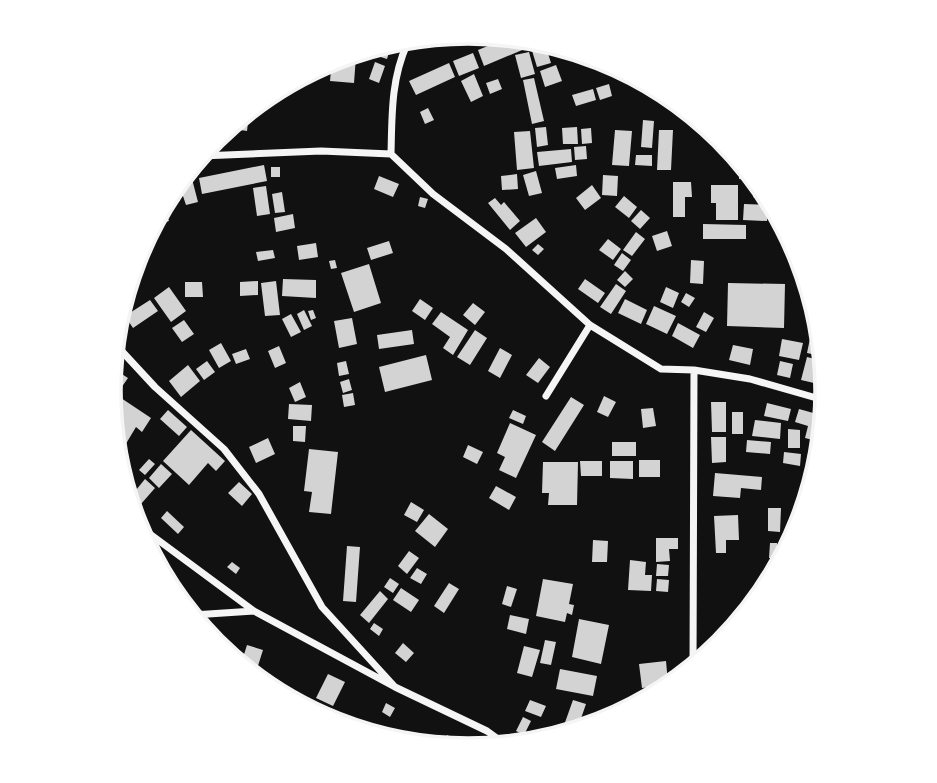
<svg xmlns="http://www.w3.org/2000/svg" width="937" height="783" viewBox="0 0 937 783" font-family="'Nunito Sans',sans-serif">
  <style>
    .building { fill: #d3d3d3 }
    .lines { fill: none; stroke-linecap: round; stroke-linejoin: round }
    .minor { stroke: #f5f5f5; stroke-width: 7 }
    .rim { fill: none; stroke: #f5f5f5; stroke-width: 3.5 }
  </style>
  <rect width="100%" height="100%" fill="#111"/>
  <path class="building" d="M505,39L525,43L527,48L484,66L478,50Z
    M530,44L546,47L551,63L537,67Z
    M386,48L390,49L387,59L365,52Z
    M529,52L535,74L521,78L515,55Z
    M473,53L479,68L459,76L453,61Z
    M347,56H356L354,83L330,81L332,59Z
    M375,62L385,66L379,83L369,79Z
    M449,63L455,77L416,95L409,81Z
    M556,65L562,81L545,87L540,71Z
    M474,74L483,96L471,102L461,81Z
    M534,78L544,121L532,124L523,80Z
    M498,79L502,89L490,94L486,83Z
    M609,84L612,96L600,100L596,88Z
    M593,89L596,100L576,106L572,95Z
    M428,108L434,120L425,124L420,112Z
    M249,114L247,131L227,128Z
    M643,120L654,121L652,148L641,147Z
    M546,127L548,145L537,147L535,128Z
    M577,127L578,144H563L562,128Z
    M591,128L592,143L582,144L581,129Z
    M615,130L632,131L629,166L612,165Z
    M659,130H673L671,170H657Z
    M530,131L534,168L517,170L514,132Z
    M586,146L587,159L575,160L574,147Z
    M571,149L572,162L539,166L537,152Z
    M636,155H652V166L635,165Z
    M739,161L740,163L752,180L739,179Z
    M264,165L267,181L202,194L199,178Z
    M576,165L577,176L557,179L555,168Z
    M271,167H280V177H271Z
    M536,171L542,193L529,196L523,175Z
    M517,174L518,189L502,190L501,176Z
    M603,175L618,176L617,196L602,195Z
    M379,176L399,184L393,197L374,189Z
    M192,179L198,202L186,205L180,187L184,182Z
    M673,182H691L692,197H685V217H673Z
    M592,185L601,198L585,210L576,198Z
    M711,185H738V220H716V203H711Z
    M266,186L270,214L257,216L253,188Z
    M757,187L766,202L753,197Z
    M177,192L180,201L169,204Z
    M282,192L285,212L275,213L272,194Z
    M624,196L637,207L629,218L615,207Z
    M420,197L428,199L425,208L418,206Z
    M495,198L501,205L504,202L520,221L510,230L488,203Z
    M744,204L768,205L767,221L743,220Z
    M641,210L650,218L640,229L631,221Z
    M165,211L169,221L157,225L156,223Z
    M293,214L295,228L276,232L274,218Z
    M536,218L546,232L526,247L515,233Z
    M703,224L746,225V239H703Z
    M667,231L672,246L657,251L652,236Z
    M636,232L645,239L632,256L623,250Z
    M608,239L621,249L613,260L599,250Z
    M389,241L393,253L371,260L367,248Z
    M316,243L318,257L299,260L297,246Z
    M538,244L544,249L538,255L532,250Z
    M273,250L275,258L258,261L256,252Z
    M622,253L631,260L623,271L614,265Z
    M335,260L337,268L331,269L329,261Z
    M691,260L704,261L703,284L690,283Z
    M369,264L381,303L354,312L341,273Z
    M625,271L633,279L625,287L617,280Z
    M283,279L316,280V298L282,296Z
    M585,279L605,293L598,303L578,289Z
    M258,281V295L240,296V282Z
    M276,281L280,315L265,316L261,283Z
    M185,282H202L203,297H185Z
    M728,283L785,284L784,328L727,326Z
    M616,284L626,291L611,314L600,307Z
    M169,287L186,311L171,322L154,298Z
    M666,287L679,293L673,308L660,302Z
    M686,293L695,298L689,307L681,302Z
    M420,299L433,308L425,320L412,311Z
    M625,299L647,310L641,324L618,313Z
    M150,300L158,311L133,328L125,316Z
    M473,303L485,312L475,325L463,315Z
    M654,306L676,316L667,334L646,324Z
    M304,310L312,326L304,330L297,314Z
    M313,310L316,318L311,320L308,311Z
    M441,312L468,330L453,355L443,348L450,337L432,324Z
    M704,312L714,318L706,332L696,327Z
    M291,314L301,332L291,337L282,319Z
    M352,318L357,344L339,348L334,321Z
    M184,320L194,334L182,342L172,328Z
    M678,323L700,335L693,348L672,336Z
    M813,324L815,325L821,356L807,353Z
    M412,330L414,344L379,349L377,335Z
    M475,330L487,338L470,365L457,357Z
    M782,339L803,343L799,360L779,356Z
    M221,343L231,361L219,368L209,350Z
    M733,345L753,349L750,365L729,360Z
    M279,346L286,363L275,368L268,351Z
    M500,348L512,355L500,378L488,371Z
    M246,349L250,359L236,364L232,354Z
    M426,355L432,380L385,392L379,367Z
    M807,357L819,360L814,383L801,380Z
    M539,358L550,367L538,383L526,375Z
    M207,361L215,372L204,380L196,369Z
    M346,361L349,374L339,376L337,363Z
    M780,361L793,364L790,378L777,375Z
    M188,365L200,381L181,397L169,381Z
    M117,371L128,378L119,391L110,384Z
    M349,379L352,390L343,393L340,382Z
    M300,382L306,397L295,402L289,388Z
    M109,390L151,418L142,432L136,427L121,452Z
    M353,393L355,405L344,407L342,395Z
    M604,396L616,402L608,417L597,412Z
    M571,397L584,405L555,451L542,442Z
    M711,402H726V432H712Z
    M767,403L791,409L788,421L764,416Z
    M289,404L312,405L311,421L288,419Z
    M653,408L656,426L643,428L641,409Z
    M799,409L824,416L817,441L805,438L808,426L795,422Z
    M168,410L187,427L179,436L160,419Z
    M513,410L526,416L523,424L509,418Z
    M732,412H743V434H732Z
    M755,420L781,423L780,439L752,436Z
    M510,423L536,435L516,478L499,470L505,457L497,453Z
    M293,426H306L305,442L293,441Z
    M788,429L800,430V448H788Z
    M191,430L225,461L216,471L208,463L189,485L163,461Z
    M711,437H726V462L712,463Z
    M268,438L275,454L256,463L249,447Z
    M747,440L771,442L770,454L746,452Z
    M612,442H636V456H612Z
    M468,445L483,452L477,464L463,457Z
    M309,449L338,452L331,514L309,512L312,492L304,491Z
    M784,452L801,454L800,466L783,463Z
    M808,453L816,454L814,464L807,463Z
    M149,459L155,464L145,475L139,470Z
    M639,460H660V477H639Z
    M580,461H602V476H581Z
    M610,461H633V479L610,478Z
    M543,462H578L577,505H548L549,493H542Z
    M161,464L172,474L159,488L149,478Z
    M715,473L762,477L761,490L741,488L740,498L713,496Z
    M145,479L155,488L141,504L132,495Z
    M239,482L252,494L242,506L228,493Z
    M496,486L516,497L509,510L489,498Z
    M411,502L424,510L417,522L404,515Z
    M768,508H781L780,532L768,531Z
    M167,511L184,527L178,534L161,518Z
    M429,514L448,529L435,547L415,531Z
    M738,515L739,540H726V553H716L714,516Z
    M656,538H678V549H669L670,561L656,562Z
    M593,540L608,541L607,562H592Z
    M770,543H777L778,558H769Z
    M347,546L360,547L356,602L343,601Z
    M409,551L419,558L407,574L398,566Z
    M630,560L646,562L645,575H652L651,591L628,590Z
    M232,562L240,568L236,574L227,567Z
    M657,564L669,565L668,576H656Z
    M417,568L427,574L421,584L410,578Z
    M390,578L399,584L393,593L384,587Z
    M543,579L573,584L569,604L574,605L572,615L567,613L565,622L536,616Z
    M657,579L669,580L668,592L656,591Z
    M449,583L459,589L444,613L434,606Z
    M507,586L517,589L511,607L502,604Z
    M401,588L419,600L411,612L393,600Z
    M380,591L388,599L369,623L360,615Z
    M510,615L529,619L526,634L507,629Z
    M579,619L609,625L601,664L572,657Z
    M374,623L383,629L379,636L370,629Z
    M545,640L556,642L551,665L540,663Z
    M403,643L414,653L406,662L395,653Z
    M247,645L263,650L256,672L241,664Z
    M524,646L540,650L532,677L517,673Z
    M666,661L668,683L665,685L642,688L639,664Z
    M560,669L597,676L593,696L556,689Z
    M328,674L345,682L333,706L316,698Z
    M530,700L546,706L541,717L525,711Z
    M573,700L586,704L577,730L572,731L563,728Z
    M386,703L395,708L390,717L382,712Z
    M523,717L531,721L524,735L516,731Z
    M447,735L471,747L469,751L442,746Z"/>
  <g class="lines">
    <path class="minor" d="M391,154C392,115 391,80 407,44
      M201,156L321,151L391,154L433,194L506,249L590,325L661,369L694,370L750,379L827,401
      M117,346L155,387L224,449L259,494L322,607L395,687
      M546,396L590,325
      M135,523L254,611
      M193,615L254,611L395,687L487,731L505,744
      M693,666L694,370"/>
  </g>
  <path d="M0 0H937V783H0ZM121 391a347 347 0 1 1 694 0a347 347 0 1 1-694 0Z" fill="#fff" fill-rule="evenodd"/>
  <path class="rim" d="M121 391a347 347 0 1 1 694 0a347 347 0 1 1-694 0Z"/>
</svg>
